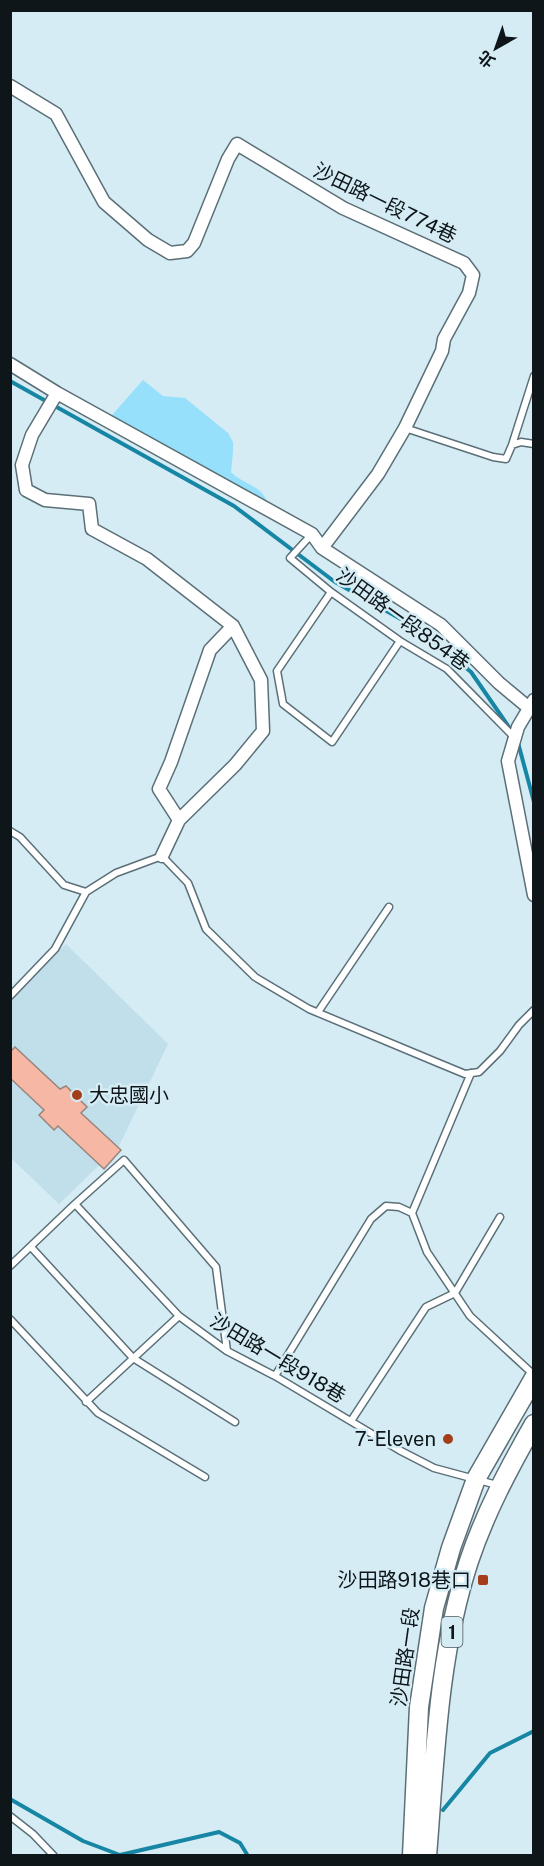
<svg xmlns="http://www.w3.org/2000/svg" width="544" height="1866" viewBox="0 0 544 1866" font-family="'Public Sans','Noto Sans TC',sans-serif">
  <style>
    .built { fill: #c0dfeb }
    .green { fill: #96e0fb }
    .lines { fill: none; stroke-linecap: round; stroke-linejoin: round }
    .stream { stroke: #1686a4; stroke-width: 4 }
    .building { fill: #f6b8a4; stroke: #99857e; stroke-width: 1.5 }
    .lane-casing { stroke: #5b6f77; stroke-width: 9 }
    .street-casing { stroke: #5b6f77; stroke-width: 15 }
    .primary-casing { stroke: #5b6f77; stroke-width: 21 }
    .lane { stroke: #fff; stroke-width: 6 }
    .street { stroke: #fff; stroke-width: 12 }
    .primary { stroke: #fff; stroke-width: 18 }
    .poi-dot { fill: #a43d1a; stroke: #d5ecf5; stroke-width: 2 }
    .labels { text-anchor: middle; dominant-baseline: central; stroke-width: 5; stroke-linejoin: round; paint-order: stroke }
    .shield { fill: #d5ecf5; stroke: #4a565b; stroke-width: 1.5 }
    .shield-label { font-size: 18px; font-weight: bold; fill: #0e1619 }
    .street-label { font-size: 20px; fill: #0e1619; stroke: #d5ecf5 }
    .poi-label { font-size: 20px; fill: #0e1619; stroke: #d5ecf5; text-anchor: end }
  </style>
  <rect width="100%" height="100%" fill="#d5ecf5"/>
  <path class="built" d="M66,944L168,1044L119,1146L59,1204L11,1158L10,1001Z"/>
  <path class="green" d="M143,380L163,396L185,398L228,433L233,442V452L231,472C246,487 262,483 269,507L105,423Z"/>
  <g class="lines">
    <path class="stream" d="M10,381L234,506L335,582L422,631L471,672L513,733
      M517,739L534,802
      M10,1799L83,1841L120,1855L219,1832L240,1843L248,1856
      M443,1810L490,1753L534,1731"/>
  </g>
  <path class="building" d="M15,1047L60,1089L66,1086L87,1107L81,1113L121,1150L104,1169L58,1126L54,1130L39,1115L44,1110L10,1078V1052Z"/>
  <g class="lines">
    <g class="lane-casing">
      <path id="lane" d="M405,428L493,457L506,459L512,445L521,442L534,444
        M512,445L534,376
        M312,534L290,558L331,592L400,641L447,669L514,737
        M331,592L277,671L283,704L332,742L400,641
        M10,831L20,837L64,885L86,892
        M10,996L55,949L86,892L116,873L162,856L188,883L206,929L255,977L309,1009L436,1062L465,1074L479,1072L500,1051L519,1025L534,1010
        M318,1012L389,907
        M471,1073L412,1213L427,1252L470,1316L534,1375
        M75,1204L179,1316L227,1351L275,1376L399,1450L434,1468L497,1485
        M31,1247L133,1358L235,1422
        M10,1266L75,1204L124,1160L216,1267L227,1351
        M10,1319L98,1413L205,1477
        M275,1376L371,1219L386,1206L399,1207L412,1213
        M86,1402L179,1316
        M351,1421L426,1307L455,1293L500,1217
        M10,1816L33,1834L54,1856"/>
    </g>
    <g class="street-casing">
      <path id="street" d="M10,86L56,114L104,202L148,240L170,253L187,251L194,243L228,159L237,144L343,208L464,263L473,275L469,293L444,339L442,351L405,428L378,474L322,548
        M10,364L57,393L312,534L322,548L441,625L499,683L529,708
        M57,393L32,435L22,465L26,490L45,500L89,504L92,529L147,559L233,626L261,680L263,731L235,765L179,820L162,856
        M534,700L518,727L508,761L534,895
        M179,820L159,789L171,762L210,650L233,626"/>
    </g>
    <g class="primary-casing">
      <path id="primary" d="M412,1856L419,1707L434,1608L451,1548L476,1479L534,1378
        M427,1856C435,1758 438,1655 469,1561C485,1513 509,1468 534,1424"/>
    </g>
    <use href="#lane" class="lane"/>
    <use href="#street" class="street"/>
    <use href="#primary" class="primary"/>
  </g>
  <g class="poi-dot">
    <circle cx="77" cy="1095" r="6"/>
    <circle cx="448" cy="1439" r="6"/>
    <rect x="477" y="1574" width="12" height="12" rx="3"/>
  </g>
  <g class="labels">
    <rect class="shield" x="441.5" y="1617" width="21" height="30" rx="4.5"/>
    <g class="shield-label">
      <text x="452" y="1632">1</text>
    </g>
    <g class="street-label">
      <text transform="translate(385 203) rotate(26)">沙田路一段774巷</text>
      <text transform="translate(403 619) rotate(36)">沙田路一段854巷</text>
      <text transform="translate(278 1358) rotate(31)">沙田路一段918巷</text>
      <text transform="translate(405 1657) rotate(-82)">沙田路一段</text>
    </g>
    <g class="poi-label">
      <text x="89" y="1095" text-anchor="start">大忠國小</text>
      <text x="436" y="1439">7-Eleven</text>
      <text x="471" y="1580">沙田路918巷口</text>
    </g>
  </g>
  <rect width="544" height="1866" fill="none" stroke="#0e1619" stroke-width="24"/>
  <g transform="translate(496 48) rotate(220)" stroke="#d5ecf5" stroke-width="4.5" paint-order="stroke">
  <path d="M0-4.5L10 22L0 15L-10 22Z" fill="#0e1619"/>
  <text y="-9" font-size="16" font-weight="bold" text-anchor="middle" fill="#0e1619">北</text>
  </g>
</svg>
